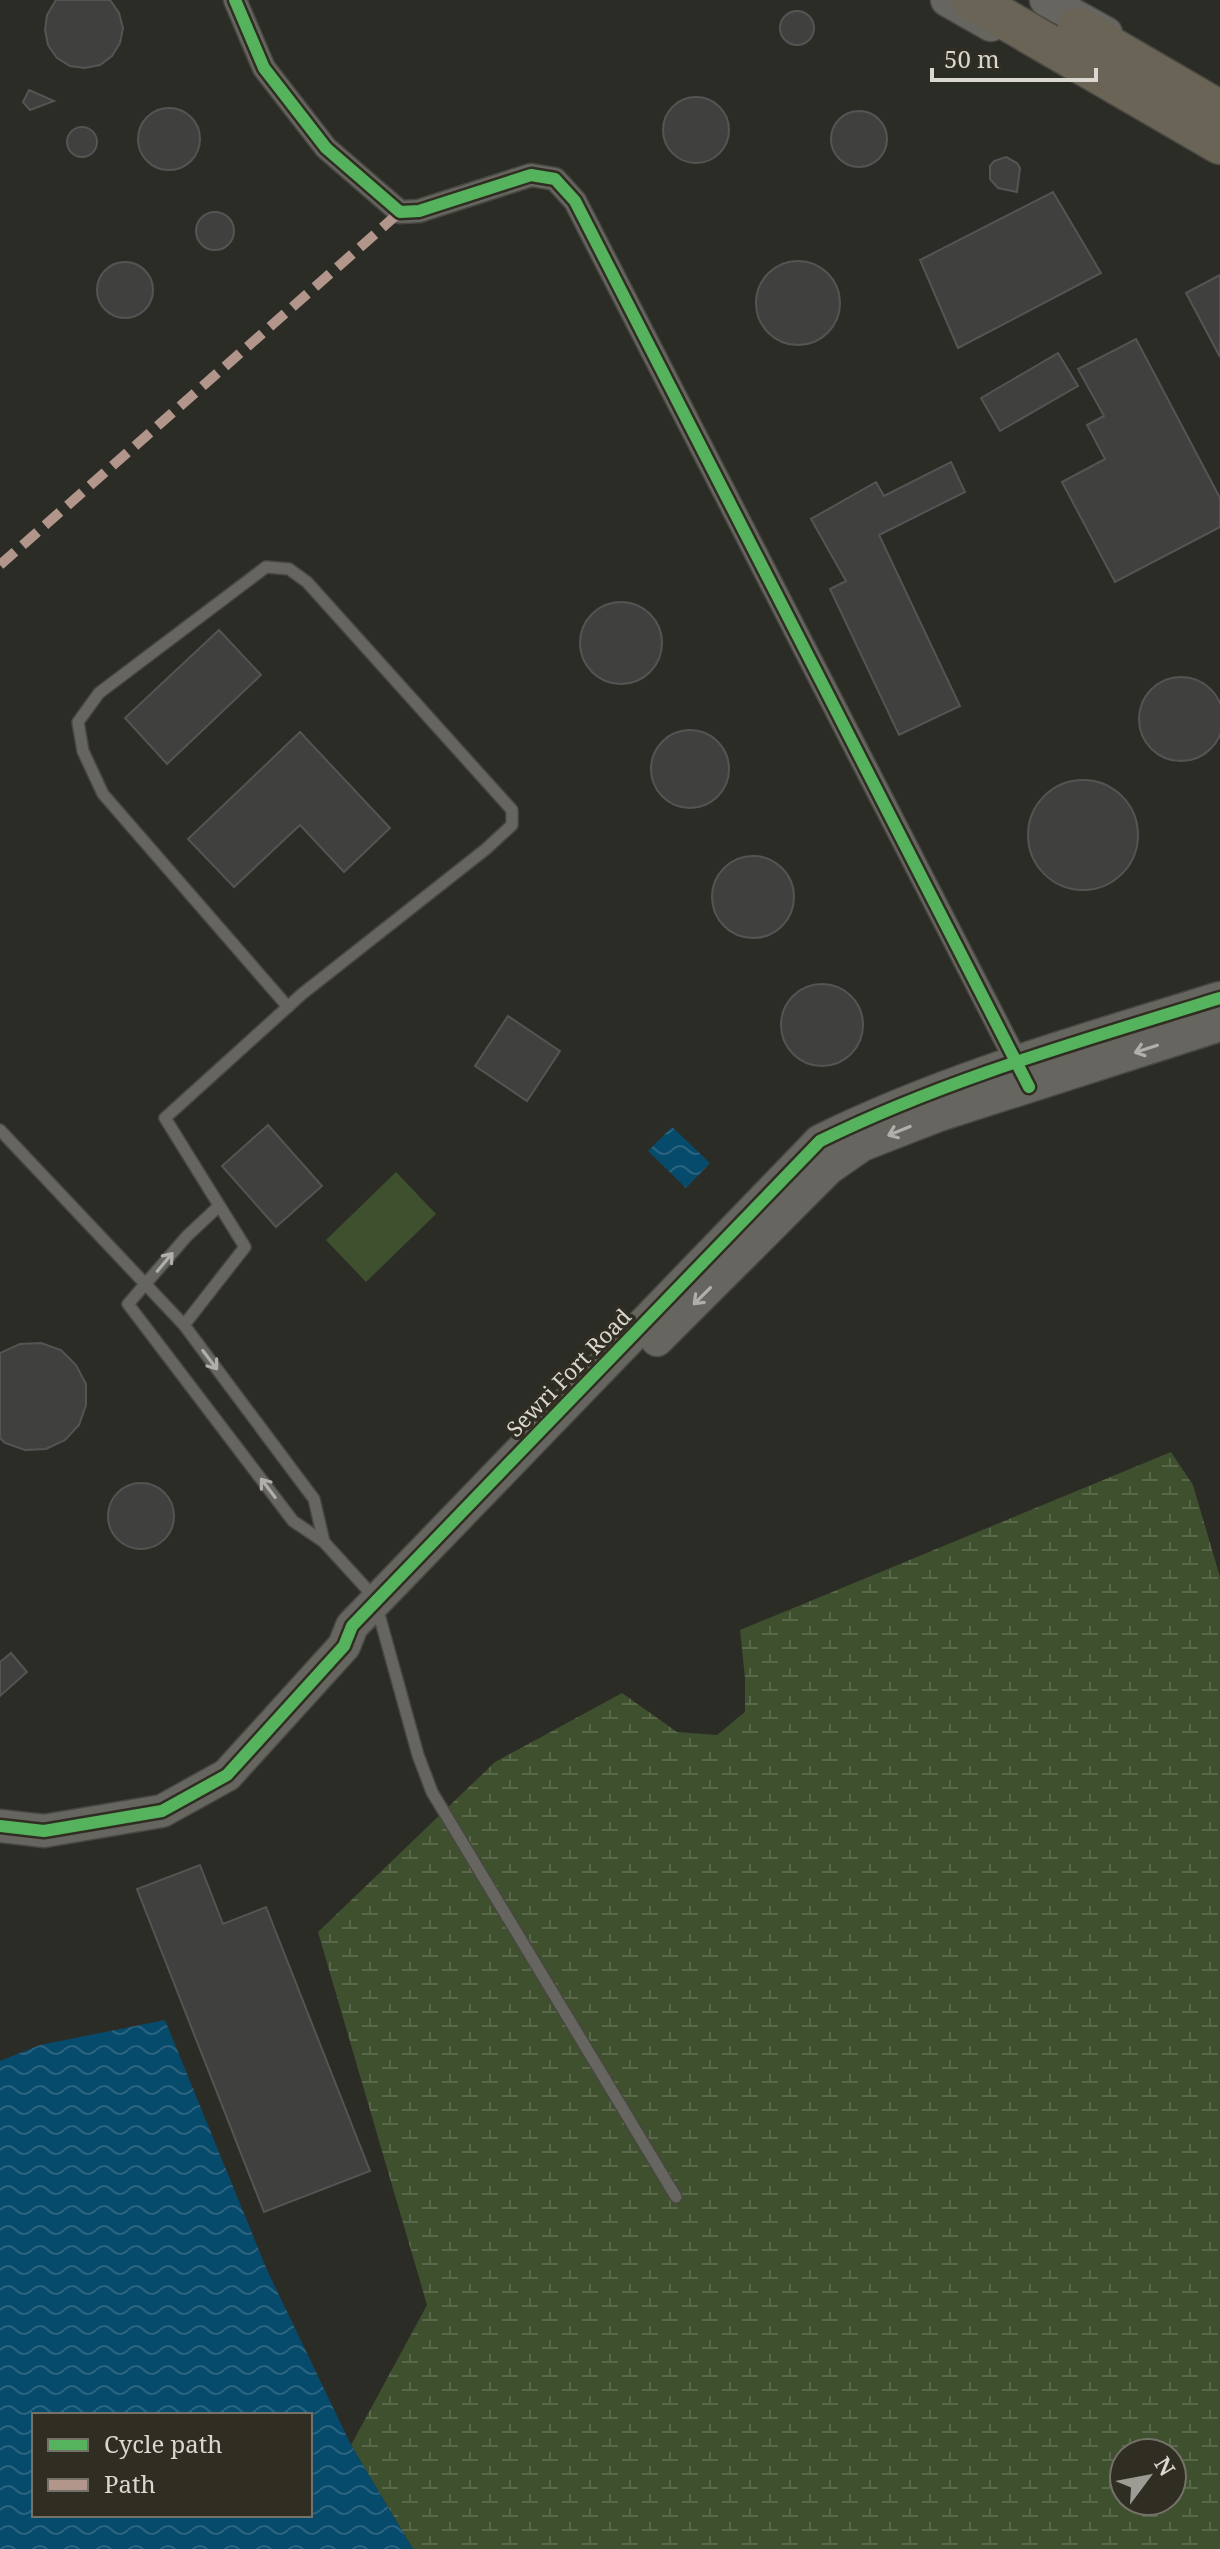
<svg xmlns="http://www.w3.org/2000/svg" width="1220" height="2549" viewBox="0 0 1220 2549" font-family="'Noto Serif',serif">
  <style>
    .wetland { fill: url(#wetland-marsh); fill-rule: evenodd }
    .garden { fill: #3e502d }
    .water { fill: url(#water-waves); fill-rule: evenodd }
    .building { fill: #40403f; stroke: #555454; stroke-width: 2 }
    .lines { fill: none; stroke-linecap: round; stroke-linejoin: round }
    .lane-casing { stroke: #484741; stroke-width: 14 }
    .street-casing { stroke: #484741; stroke-width: 25 }
    .secondary-casing { stroke: #484741; stroke-width: 35 }
    .highway-casing { stroke: #484741; stroke-width: 43 }
    .lane { stroke: #666560; stroke-width: 11 }
    .street { stroke: #666560; stroke-width: 22 }
    .secondary { stroke: #666560; stroke-width: 32 }
    .highway { stroke: #696456; stroke-width: 40 }
    .quiet { stroke: #b2968c; stroke-width: 10; stroke-dasharray: 20 10; stroke-linecap: butt }
    .cycleway-casing { stroke: #302e22; stroke-width: 17 }
    .cycleway { stroke: #56b35d; stroke-width: 12 }
    .oneway { stroke: #b1afa9 }
    .labels { text-anchor: middle; dominant-baseline: central; stroke-width: 7; stroke-linejoin: round; paint-order: stroke }
    .street-label { font-size: 22px; fill: #d9d7d0; stroke: #302e22 }
  </style>
  <defs>
    <pattern id="wetland-marsh" width="20" height="14" patternUnits="userSpaceOnUse" patternTransform="scale(2)"><rect width="20" height="14" fill="#3e502d"/><path d="M1 5h8M5 5V1M11 12h8M15 12V8" fill="none" stroke="#59684a"/></pattern>
    <pattern id="water-waves" width="16" height="10" patternUnits="userSpaceOnUse" patternTransform="scale(2)"><rect width="16" height="10" fill="#074b6c"/><path d="M0 5q4-4 8 0t8 0" fill="none" stroke="#2b6480"/></pattern>
  </defs>
  <rect width="100%" height="100%" fill="#2c2c26"/>
  <path class="wetland" d="M1171,1452L1193,1485L1220,1577V2549H413L351,2445L427,2305L318,1932L495,1762L622,1693L677,1732L717,1735L745,1712V1678L740,1630ZM1124,2453H1172V2501H1124Z"/>
  <path class="garden" d="M396,1172L436,1214L366,1282L326,1240Z"/>
  <path class="water" d="M672,1127L710,1163L686,1188L648,1151Z
    M165,2020L267,2270L351,2445L413,2549H0V2061L40,2045ZM34,2415H310V2515H34Z"/>
  <path class="building" d="M56,0H110L119,13L123,28L120,43L112,56L100,65L85,68L70,66L57,58L48,45L45,30L47,15Z
    M780 28a17 17 0 1 1 34 0a17 17 0 1 1-34 0Z
    M29,90L54,101L30,110L23,102Z
    M663 130a33 33 0 1 1 66 0a33 33 0 1 1-66 0Z
    M138 139a31 31 0 1 1 62 0a31 31 0 1 1-62 0Z
    M831 139a28 28 0 1 1 56 0a28 28 0 1 1-56 0Z
    M67 142a15 15 0 1 1 30 0a15 15 0 1 1-30 0Z
    M1006,157L1017,163L1020,168L1017,192L998,188L990,179V166L994,161Z
    M1053,192L1101,273L958,348L920,260Z
    M196 231a19 19 0 1 1 38 0a19 19 0 1 1-38 0Z
    M756 303a42 42 0 1 1 84 0a42 42 0 1 1-84 0Z
    M97 290a28 28 0 1 1 56 0a28 28 0 1 1-56 0Z
    M1220,275V357L1186,293Z
    M1136,339L1220,498V527L1115,582L1062,482L1105,459L1087,425L1104,416L1078,369Z
    M1058,353L1078,386L1000,431L981,398Z
    M951,462L965,492L879,535L960,706L899,735L830,589L846,581L811,519L876,482L884,496Z
    M580 643a41 41 0 1 1 82 0a41 41 0 1 1-82 0Z
    M219,630L261,675L167,764L125,718Z
    M1139 719a42 42 0 1 1 84 0a42 42 0 1 1-84 0Z
    M651 769a39 39 0 1 1 78 0a39 39 0 1 1-78 0Z
    M300,732L390,828L344,872L300,825L234,887L188,839Z
    M1028 835a55 55 0 1 1 110 0a55 55 0 1 1-110 0Z
    M712 897a41 41 0 1 1 82 0a41 41 0 1 1-82 0Z
    M781 1025a41 41 0 1 1 82 0a41 41 0 1 1-82 0Z
    M508,1016L560,1051L527,1101L475,1066Z
    M268,1125L322,1186L276,1227L222,1166Z
    M41,1343L61,1350L76,1365L86,1384V1405L79,1425L65,1440L46,1449L25,1450L5,1443L0,1438V1353L20,1344Z
    M108 1516a33 33 0 1 1 66 0a33 33 0 1 1-66 0Z
    M11,1653L27,1672L0,1696V1662Z
    M200,1865L223,1924L266,1907L370,2171L264,2212L137,1889Z"/>
  <g class="lines">
    <g class="lane-casing">
      <path id="lane" d="M288,1007L103,794L83,751L78,722L99,693L266,567L289,569L307,582L512,810V825L486,849L302,994L165,1118L245,1247L184,1325L314,1499L324,1542
        M0,1130L184,1325
        M219,1206L187,1236L128,1304L293,1521L324,1542L375,1598
        M370,1610L380,1618L418,1755L432,1792L676,2197"/>
    </g>
    <g class="street-casing">
      <path id="street" d="M235,0L264,68L326,148L400,212L419,211L531,175L555,179L575,201L1023,1074"/>
    </g>
    <g class="secondary-casing">
      <path id="secondary" d="M947,0L991,25
        M1046,0L1106,33
        M657,1340L829,1168L862,1145L939,1115L1220,1025
        M0,1826L44,1831L162,1811L227,1775L344,1646L352,1626L820,1141C948,1078 1085,1040 1220,998"/>
    </g>
    <g class="highway-casing">
      <path id="highway" d="M972,0L1220,144
        M1078,28L1220,111"/>
    </g>
    <use href="#lane" class="lane"/>
    <use href="#street" class="street"/>
    <use href="#secondary" class="secondary"/>
    <use href="#highway" class="highway"/>
    <path class="quiet" d="M0,565L400,212"/>
    <g class="cycleway-casing">
      <path id="cycleway" d="M235,0L264,68L326,148L400,212L419,211L531,175L555,179L575,201L1029,1087
        M0,1826L44,1831L162,1811L227,1775L344,1646L352,1626L820,1141C948,1078 1085,1040 1220,998"/>
    </g>
    <use href="#cycleway" class="cycleway"/>
  </g>
  <defs><path id="oneway-shaft" d="M-6 0H5M1.5-3L5.5 0L1.5 3" fill="none" stroke-width="1.6" stroke-linecap="round" stroke-linejoin="round" transform="scale(2)"/></defs>
  <g class="oneway">
    <use href="#oneway-shaft" transform="translate(1146 1049) rotate(162)"/>
    <use href="#oneway-shaft" transform="translate(899 1131) rotate(158)"/>
    <use href="#oneway-shaft" transform="translate(165 1262) rotate(-50)"/>
    <use href="#oneway-shaft" transform="translate(702 1296) rotate(135)"/>
    <use href="#oneway-shaft" transform="translate(210 1360) rotate(53)"/>
    <use href="#oneway-shaft" transform="translate(268 1488) rotate(-127)"/>
  </g>
  <g class="labels">
    <g class="street-label">
      <text transform="translate(568 1372) rotate(-46)">Sewri Fort Road</text>
    </g>
  </g>
  <rect x="32" y="2413" width="280" height="104" fill="#302e22" stroke="#747268" stroke-width="2"/>
  <rect x="48" y="2439" width="40" height="12" fill="#56b35d" stroke="#747268" stroke-width="2"/>
  <text x="104" y="2453" font-size="24" fill="#d9d7d0">Cycle path</text>
  <rect x="48" y="2479" width="40" height="12" fill="#b2968c" stroke="#747268" stroke-width="2"/>
  <text x="104" y="2493" font-size="24" fill="#d9d7d0">Path</text>
  <g transform="translate(1148 2477) rotate(58)"><circle r="38" fill="#302e22" stroke="#747268" stroke-width="2"/>
  <path d="M0-6L14 30L0 20L-14 30Z" fill="#9c9b94"/>
  <text y="-12" font-size="22" font-weight="bold" text-anchor="middle" fill="#d9d7d0">N</text>
  </g>
  <path d="M932 68v12h164v-12" fill="none" stroke="#d9d7d0" stroke-width="4"/>
  <text x="944" y="68" font-size="24" fill="#d9d7d0" stroke="#302e22" stroke-width="6" paint-order="stroke">50 m</text>
</svg>
